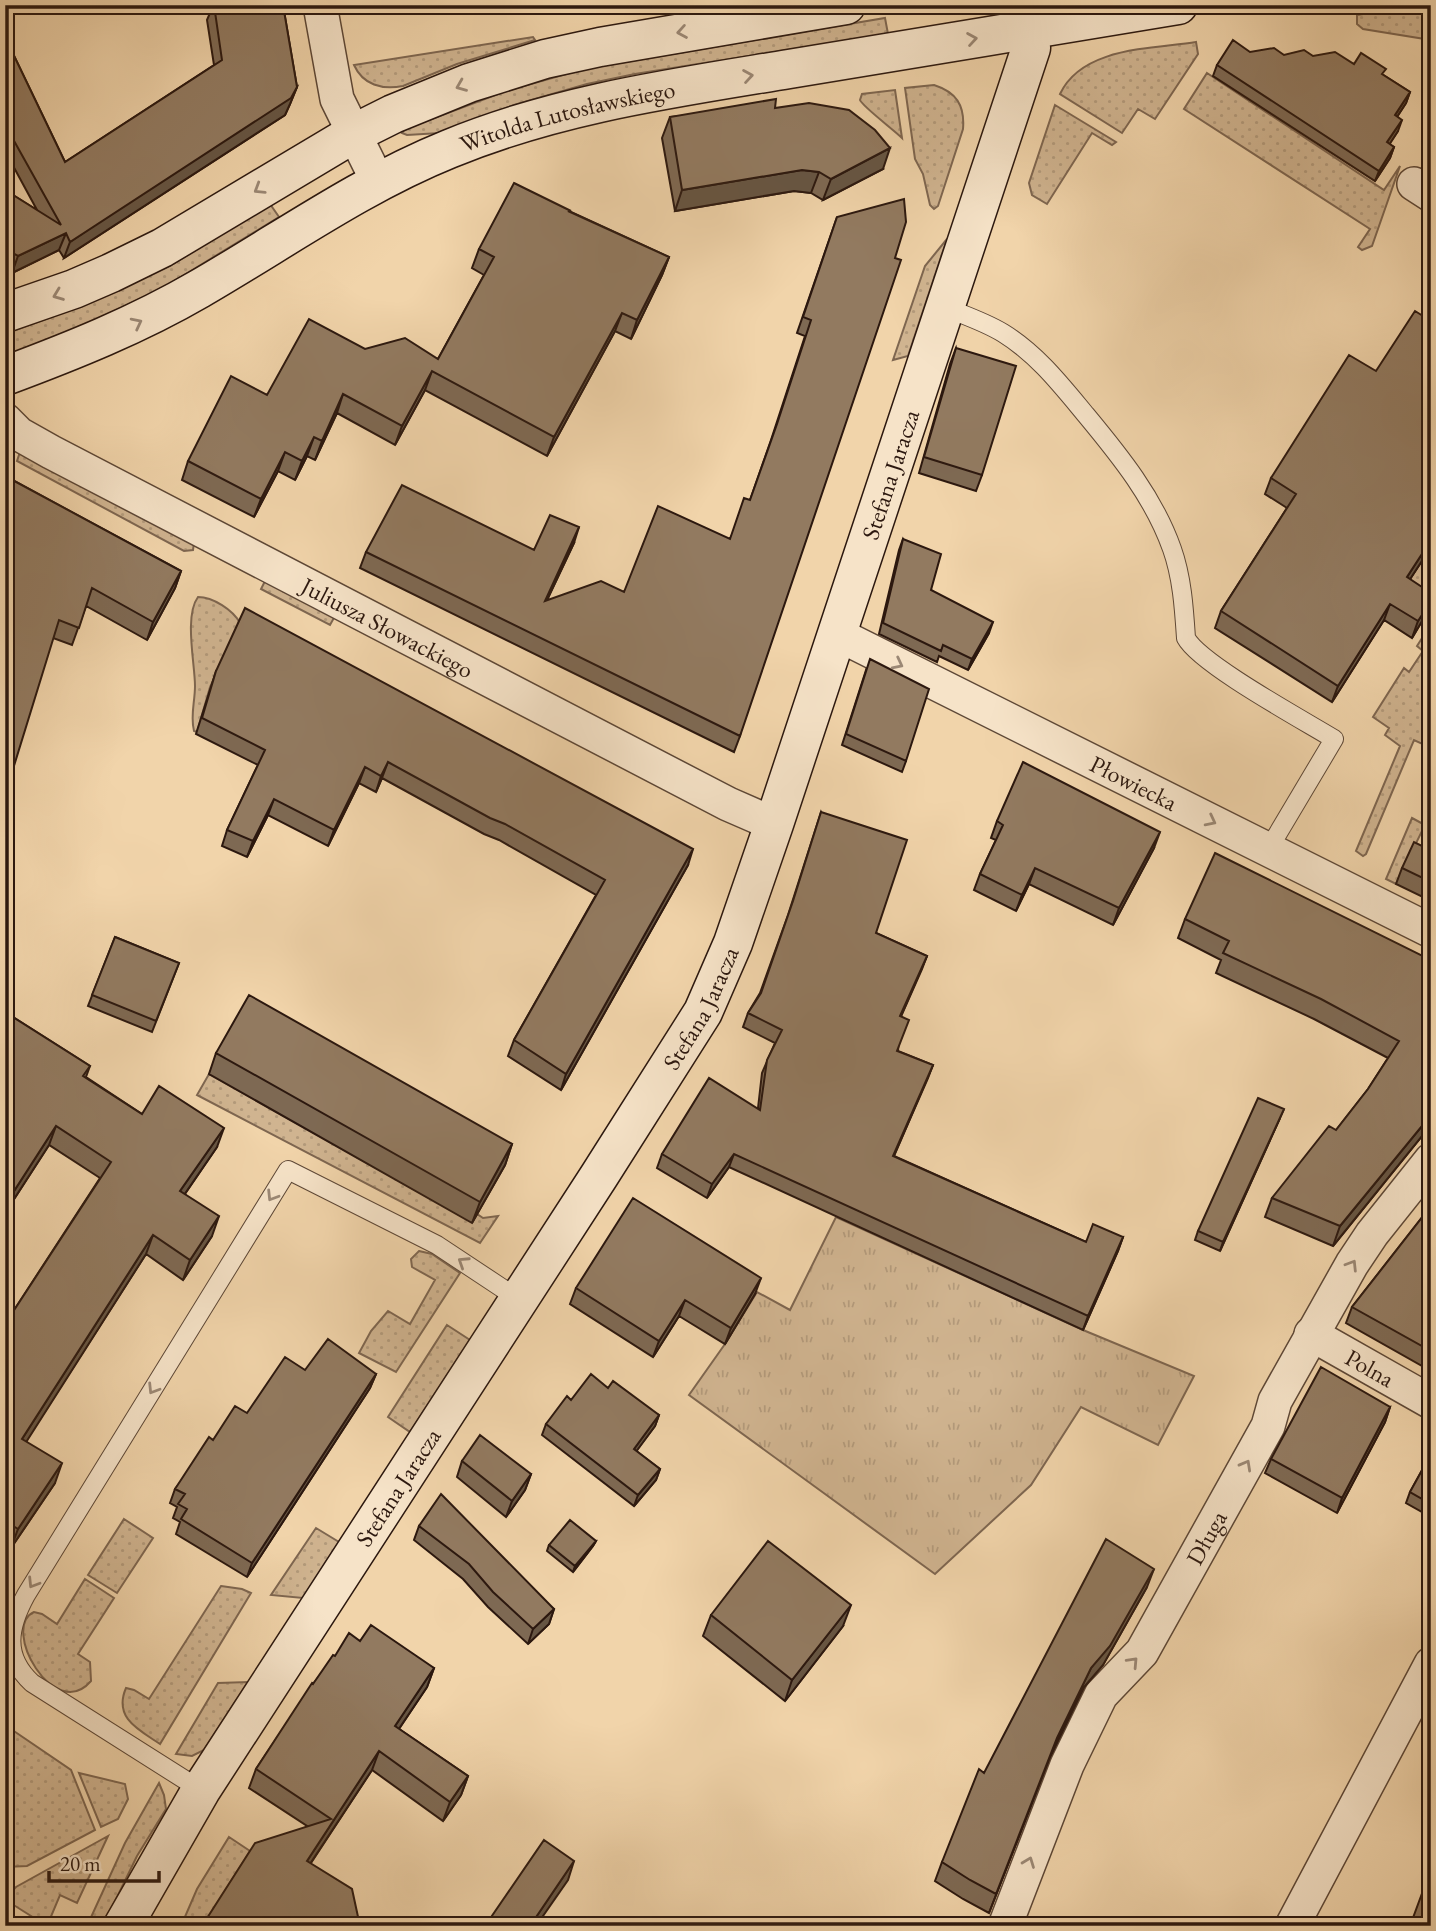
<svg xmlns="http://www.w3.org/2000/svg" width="1436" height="1931" viewBox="0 0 1436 1931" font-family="'EB Garamond',serif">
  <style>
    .grass { fill: url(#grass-dots); stroke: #7e6650; stroke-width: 2 }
    .park { fill: url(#park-tufts); stroke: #7e6650; stroke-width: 2 }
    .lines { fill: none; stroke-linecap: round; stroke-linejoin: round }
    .lane-casing { stroke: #5d4736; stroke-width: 20 }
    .street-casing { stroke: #5d4736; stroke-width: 36 }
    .secondary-casing { stroke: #2c180f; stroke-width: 41 }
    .lane { stroke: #f6e3c8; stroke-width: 18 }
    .street { stroke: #f6e3c8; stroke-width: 33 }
    .secondary { stroke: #f6e3c8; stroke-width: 38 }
    .wall { fill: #7e6953; stroke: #2c180f; stroke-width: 2 }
    .shaded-wall { fill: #665543; stroke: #2c180f; stroke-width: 2 }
    .building { fill: #927a60; stroke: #2c180f; stroke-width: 2 }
    .oneway { stroke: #9b8875 }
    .labels { text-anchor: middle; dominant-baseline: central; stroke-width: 6; stroke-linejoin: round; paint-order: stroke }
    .street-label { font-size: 24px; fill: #2c180f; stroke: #f6e3c8 }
  </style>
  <defs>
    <pattern id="grass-dots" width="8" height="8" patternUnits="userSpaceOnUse" patternTransform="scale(1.75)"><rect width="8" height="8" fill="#d0b490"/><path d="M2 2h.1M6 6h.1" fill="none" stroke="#b39a7b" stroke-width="1.8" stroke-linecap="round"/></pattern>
    <pattern id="park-tufts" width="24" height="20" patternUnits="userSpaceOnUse" patternTransform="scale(1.75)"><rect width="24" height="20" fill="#d0b490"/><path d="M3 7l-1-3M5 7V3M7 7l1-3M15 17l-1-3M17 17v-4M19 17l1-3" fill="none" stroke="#b39a7b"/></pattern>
  </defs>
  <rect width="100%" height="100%" fill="#f1d4aa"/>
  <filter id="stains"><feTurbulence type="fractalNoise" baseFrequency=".00286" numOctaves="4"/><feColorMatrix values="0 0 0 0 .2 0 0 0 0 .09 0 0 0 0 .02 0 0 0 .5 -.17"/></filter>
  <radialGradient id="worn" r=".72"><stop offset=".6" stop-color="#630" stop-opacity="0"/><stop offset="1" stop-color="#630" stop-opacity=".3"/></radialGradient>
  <path class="grass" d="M1418,5L1431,6V40L1363,29L1357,24V15Z
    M885,18L888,34L635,74L587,84L514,105L440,133L407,135L402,133L405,129L506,91L584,69Z
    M533,37L535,40L457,64L403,86C382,90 363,85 354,65Z
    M1196,42L1198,54L1155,119L1138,109L1122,133L1060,94C1082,47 1151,49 1196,42Z
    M1207,73L1384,190L1400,166L1372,246L1362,250L1358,247L1370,229L1184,109Z
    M934,85C956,92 965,105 963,129L938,206L934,209L930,205L923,174L915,159L905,88Z
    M895,90L902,138C894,130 862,106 860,100L862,94Z
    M1055,105L1116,142L1112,145L1092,133L1047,204L1032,195L1029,183Z
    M270,204L279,217L163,288L77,329L5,356V334L81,306L173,264Z
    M947,239L908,356L893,360L925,266Z
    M20,452L194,543L193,550L184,551L17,461Z
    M1431,547V611H1428L1401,593Z
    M265,581L335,616L330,625L261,589Z
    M198,597C213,597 233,610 240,623L210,687L197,732L194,731C190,716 195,702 195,686C195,664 184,616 198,597Z
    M1431,624V742L1429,747L1414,740L1366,854L1363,856L1356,851L1400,746L1385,735L1389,728L1373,717L1404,668L1409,672L1423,651L1417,646Z
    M1412,818L1425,825L1396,884L1386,879Z
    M209,1074L472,1222L477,1214L483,1218L498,1216L480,1243L197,1095Z
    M419,1251L432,1254L460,1273L396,1372L359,1353L371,1331L388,1311L410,1324L435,1280L412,1267L411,1259Z
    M447,1325L470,1340L410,1432L388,1417Z
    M124,1519L153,1538L117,1593L88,1575Z
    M316,1528L339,1542L303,1598L271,1595Z
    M85,1579L114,1598L78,1654L90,1662L91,1681C54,1724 0,1627 34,1612L42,1614L57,1624Z
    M221,1586L242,1589L251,1593L160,1744C139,1730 113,1718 126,1688L134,1690L149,1699Z
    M248,1682L204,1750L192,1756L176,1754L218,1683Z
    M5,1725L71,1770L95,1830L27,1866L5,1867Z
    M79,1773L125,1784L128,1799L118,1819L101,1827Z
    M159,1783L164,1795L166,1809L137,1856L103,1926H87L125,1843Z
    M108,1836L77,1903L60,1895L47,1926L12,1904L10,1893L16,1887Z
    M229,1837L250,1851L203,1926H181L197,1889Z"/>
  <path class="park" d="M836,1217L1083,1330L1194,1376L1158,1445L1081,1407L1031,1485L935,1574L689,1395L725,1344L757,1292L790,1310Z"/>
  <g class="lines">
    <g class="lane-casing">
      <path id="lane" d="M944,307C964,315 985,322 1003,333C1037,354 1061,385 1086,415C1120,456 1154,498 1172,549C1182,577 1184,608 1186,638C1200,664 1303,720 1334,739L1268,850
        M201,1790L32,1683C3,1656 8,1628 26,1595L288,1170L437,1245L520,1300"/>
    </g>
    <g class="street-casing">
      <g id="street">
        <path d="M320,5L337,99L378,182"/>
        <path d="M1414,184L1431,195"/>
        <path id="s1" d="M5,420L19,434L51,452L728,804L774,824"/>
        <path id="s2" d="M837,634L1431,931"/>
        <path id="s3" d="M1311,1334L1431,1402"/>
        <path id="s4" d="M1005,1926L1067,1765L1101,1695L1142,1652L1268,1426L1275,1401L1352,1264L1372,1234L1431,1160"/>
        <path d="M1292,1926L1431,1664"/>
      </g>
    </g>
    <g class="secondary-casing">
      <g id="secondary">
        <path d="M5,313L74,289L111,273L162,248L353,134L393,114L469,83L545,59L600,47L846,5"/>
        <path id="s5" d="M5,376C72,351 137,325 199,289C282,241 360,185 449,149C558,104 674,88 789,69C919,48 1048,26 1178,5"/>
        <path id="s6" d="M123,1926L201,1790L599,1176L703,1012L733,943L774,824L1031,48L1024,5"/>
      </g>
    </g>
    <use href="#lane" class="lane"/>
    <use href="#street" class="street"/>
    <use href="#secondary" class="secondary"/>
  </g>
  <path class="wall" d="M208,5H283L297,87L290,104L285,115L64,258L59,250L12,273L5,269V190L37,210L5,151V37L65,162L214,65L207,20L210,13Z
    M1250,52L1284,55L1313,56L1354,64L1383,75L1410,92L1406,103L1397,117L1398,131L1389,144L1394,147L1390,158L1375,181L1213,76L1217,65Z
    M775,108L883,169L823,200L811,193L794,191L675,211L662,138L670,117Z
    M571,212L669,257L662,275L631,339L615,331L547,456L425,390L395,445L337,413L315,460L307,456L295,480L278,471L254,517L182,480L188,461L267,395L365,349L438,359L484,275L472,268L479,249Z
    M837,217L740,736L734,752L360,568L366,552L534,550L574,543L547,600L624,592L730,539L750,500L771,440L805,336L797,333Z
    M1431,321V547L1410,579L1428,611L1412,638L1384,620L1332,702L1215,628L1221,611L1287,508L1265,494L1271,478L1376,371Z
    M956,348L982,475L976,491L919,473L950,364Z
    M5,476L181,571L175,588L147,640L86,606L72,645L53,638Z
    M903,539L931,590L989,633L968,670L939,656L937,662L879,634L899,550Z
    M866,670L906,761L902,772L842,745Z
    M216,671L688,865L561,1090L508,1056L514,1040L596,895L499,840L484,834L382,778L376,792L359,783L328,846L268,815L247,857L222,846L227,830L258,765L196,734Z
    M821,812L876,933L927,956L901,1016L898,1051L933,1065L894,1156L1086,1242L1123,1237L1118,1251L1083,1330L729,1167L707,1198L657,1168L662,1154L758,1108L762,1073L775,1043L743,1027L748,1013L760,993L788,915Z
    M997,821L1154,848L1113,925L1029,884L1016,911L974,890L980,874L996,840L991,838Z
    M1431,831V901L1396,884L1402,868L1424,847Z
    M1185,919L1431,960V1125L1333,1246L1265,1217L1272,1198L1336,1130L1368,1089L1388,1058L1314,1019L1216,973L1221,960L1178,938Z
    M115,937L179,963L152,1032L88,1006Z
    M5,1012L90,1066L86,1077L142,1114L217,1147L185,1194L212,1236L183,1280L146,1254L26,1441L55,1483L11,1548L5,1545V1324L100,1178L49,1145L5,1213Z
    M216,1053L512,1144L505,1165L472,1223L209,1074Z
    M1280,1118L1220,1251L1195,1240L1198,1231Z
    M1431,1206V1371L1346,1323L1352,1307Z
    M576,1288L755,1294L725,1344L679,1316L653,1357L570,1304Z
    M305,1370L376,1374L370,1388L247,1577L176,1534L180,1522L173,1518L177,1507L170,1503L175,1489L213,1440Z
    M608,1388L659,1415L655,1426L636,1451L660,1469L656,1480L634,1506L542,1435L546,1424L571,1400Z
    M1390,1407L1385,1422L1337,1513L1265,1473L1271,1459Z
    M1431,1454V1517L1406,1503L1410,1492Z
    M462,1461L531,1474L525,1490L506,1517L457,1477Z
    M419,1526L554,1609L549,1624L528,1644L488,1607L463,1579L414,1540Z
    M596,1541L593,1546L573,1572L547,1551L549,1545Z
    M1147,1587L1103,1665L1084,1687L1050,1757L989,1913L963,1899L935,1881L942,1862Z
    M711,1615L843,1626L785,1701L703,1636Z
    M360,1641L434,1668L427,1687L399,1729L468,1776L461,1795L443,1821L372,1770L311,1863L202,1926L307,1826L249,1788L256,1769L313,1684L335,1656Z"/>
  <path class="shaded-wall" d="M297,87L290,104L285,115L64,258L70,242Z
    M1410,92L1406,103L1391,126L1395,115Z
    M1402,120L1398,131L1384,153L1387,142Z
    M1394,147L1390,158L1375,181L1379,171Z
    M890,148L883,169L823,200L831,179Z
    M802,170L819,172L811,193L794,191L675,211L682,190Z
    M66,233L59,250L12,273L18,256Z
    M669,257L662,275L631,339L637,320Z
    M622,313L615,331L547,456L554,437Z
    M432,371L425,390L395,445L402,426Z
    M343,394L337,413L315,460L322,441Z
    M314,437L307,456L295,480L302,461Z
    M285,452L278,471L254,517L261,499Z
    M579,527L574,543L539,617L545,601Z
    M1431,540V547L1401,593L1407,577Z
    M181,571L175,588L147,640L153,622Z
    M1431,601V604L1428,611L1412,638L1418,621Z
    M1390,604L1384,620L1332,702L1338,686Z
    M993,622L989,633L968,670L972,659Z
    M388,762L382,778L376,792L381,776Z
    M365,767L359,783L328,846L334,830Z
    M274,799L268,815L247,857L253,841Z
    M1160,832L1154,848L1113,925L1119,908Z
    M693,849L688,865L561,1090L566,1074Z
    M1035,868L1029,884L1016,911L1022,895Z
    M927,956L922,969L895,1030L900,1016Z
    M933,1065L928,1078L888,1169L893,1156Z
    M1284,1109L1280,1118L1220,1251L1223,1242Z
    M1431,1115V1125L1333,1246L1340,1226Z
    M56,1126L49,1145L5,1213V1205Z
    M224,1128L217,1147L173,1211L180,1191Z
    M512,1144L505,1165L472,1223L480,1202Z
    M734,1154L729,1167L707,1198L712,1184Z
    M219,1216L212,1236L183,1280L190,1260Z
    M153,1235L146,1254L16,1458L22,1439Z
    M1123,1237L1118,1251L1083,1330L1088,1316Z
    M761,1278L755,1294L725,1344L731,1328Z
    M685,1300L679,1316L653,1357L659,1341Z
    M376,1374L370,1388L247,1577L252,1563Z
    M1390,1407L1385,1422L1337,1513L1342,1498Z
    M659,1415L655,1426L630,1460L634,1449Z
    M62,1463L55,1483L11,1548L18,1529Z
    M660,1469L656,1480L634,1506L638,1495Z
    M531,1474L525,1490L506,1517L512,1501Z
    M596,1541L593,1546L573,1572L575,1566Z
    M1154,1569L1147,1587L1103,1665L1084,1687L1050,1757L989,1913L1057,1738L1091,1668Z
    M851,1605L843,1626L785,1701L792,1680Z
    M554,1609L549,1624L528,1644L533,1629Z
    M434,1668L427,1687L388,1745L395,1726Z
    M379,1751L372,1770L300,1879L307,1861Z
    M468,1776L461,1795L443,1821L450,1802Z
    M574,1861L568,1880L536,1926H530Z"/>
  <path class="building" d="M214,5H283L297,87L291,98L70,242L66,233L18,256L5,249V190L61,225L13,139L5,121V37L65,162L222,60Z
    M1233,40L1250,52L1274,48L1284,55L1304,50L1313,56L1335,52L1354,64L1361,53L1386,69L1382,74L1410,92L1395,115L1402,120L1387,142L1394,147L1379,171L1217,65Z
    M776,99L775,108L809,103L849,110L875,130L890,148L831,179L819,172L802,170L682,190L670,117Z
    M514,183L571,211H568L669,257L637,320L622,313L554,437L432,371L402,426L343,394L322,441L314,437L302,461L285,452L261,499L188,461L231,376L267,395L309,319L365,349L405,338L438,359L494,257L479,249Z
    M904,199L906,222L895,258L901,260L740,736L366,552L402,485L534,550L550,515L579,527L545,601L601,581L624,592L658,506L730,539L744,498L750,500L777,424L811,320L803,317L837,217Z
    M1415,311L1431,321V540L1407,577L1431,593V601L1418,621L1390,604L1338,686L1221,611L1296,494L1271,478L1349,355L1376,371Z
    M956,348L1016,366L982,475L924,457Z
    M5,476L181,571L153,622L92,588L79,628L59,620L5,795Z
    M903,539L941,554L931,590L993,622L972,659L943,645L941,651L883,623Z
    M245,608L693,849L566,1074L514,1040L605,880L505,824L490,818L388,762L381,776L365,767L334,830L274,799L253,841L227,830L265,750L202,718L216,671Z
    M870,659L929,689L906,761L846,734Z
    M1023,762L1160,832L1119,908L1035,868L1022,895L980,874L1003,825L997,821Z
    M821,812L907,840L876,933L927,956L900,1016L909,1020L897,1051L933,1065L893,1156L1086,1242L1093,1224L1123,1237L1088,1316L734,1154L712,1184L662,1154L709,1078L760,1110L767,1060L782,1030L748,1013L761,993L793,901Z
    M1431,831V882L1402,868L1414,842L1424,847Z
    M1215,853L1431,960V1115L1340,1226L1272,1198L1329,1126L1336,1130L1368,1089L1399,1041L1321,999L1223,953L1229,941L1185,919Z
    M115,937L179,963L156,1021L92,995Z
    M249,995L512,1144L480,1202L216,1053Z
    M5,1012L90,1066L83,1076L142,1114L159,1086L224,1128L180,1191L219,1216L190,1260L153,1235L22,1439L62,1463L18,1529L5,1521V1324L111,1162L56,1126L5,1205Z
    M1258,1098L1284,1109L1223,1242L1198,1231Z
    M633,1198L761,1278L731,1328L685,1300L659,1341L576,1288Z
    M1431,1206V1351L1352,1307Z
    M328,1339L376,1374L252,1563L181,1519L187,1509L178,1504L185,1494L175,1489L209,1437L213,1440L235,1406L247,1413L285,1357L305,1370Z
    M1321,1367L1390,1407L1342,1498L1271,1459Z
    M591,1374L608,1388L613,1381L659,1415L634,1449L660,1469L638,1495L546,1424L567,1396L571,1400Z
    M480,1435L531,1474L512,1501L462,1461Z
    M1431,1454V1504L1410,1492Z
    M441,1494L554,1609L533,1629L493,1592L469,1564L419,1526Z
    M570,1520L596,1541L575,1566L549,1545Z
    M1106,1539L1154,1569L1110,1646L1091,1668L1057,1738L996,1894L970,1880L942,1862L979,1769L984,1773Z
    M768,1541L851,1605L792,1680L711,1615Z
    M371,1625L434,1668L395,1726L468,1776L450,1802L379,1751L307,1861L352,1889L360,1926H202L255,1843L331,1819L256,1769L312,1683L313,1684L333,1655L335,1656L349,1633L360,1641Z
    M544,1840L574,1861L530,1926H485Z
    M1431,1869V1926H1410Z"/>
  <defs><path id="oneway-chevron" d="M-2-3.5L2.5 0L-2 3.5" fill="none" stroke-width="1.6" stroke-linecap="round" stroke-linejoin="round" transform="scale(1.75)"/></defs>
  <g class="oneway">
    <use href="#oneway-chevron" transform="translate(682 32) rotate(170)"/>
    <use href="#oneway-chevron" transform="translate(972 39) rotate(-9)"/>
    <use href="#oneway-chevron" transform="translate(748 76) rotate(-9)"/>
    <use href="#oneway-chevron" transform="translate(461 86) rotate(158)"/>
    <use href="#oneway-chevron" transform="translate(259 189) rotate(148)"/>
    <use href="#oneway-chevron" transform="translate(58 295) rotate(159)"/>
    <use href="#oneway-chevron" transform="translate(137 323) rotate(-27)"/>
    <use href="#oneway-chevron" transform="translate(898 664) rotate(27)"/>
    <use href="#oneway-chevron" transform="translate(1211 821) rotate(27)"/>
    <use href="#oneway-chevron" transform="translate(272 1196) rotate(122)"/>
    <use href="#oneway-chevron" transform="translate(463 1262) rotate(-147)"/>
    <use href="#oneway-chevron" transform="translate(1352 1265) rotate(-58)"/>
    <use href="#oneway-chevron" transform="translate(153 1389) rotate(122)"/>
    <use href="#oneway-chevron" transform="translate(1246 1465) rotate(-61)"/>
    <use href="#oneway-chevron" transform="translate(33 1583) rotate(122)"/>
    <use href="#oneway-chevron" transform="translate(1133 1662) rotate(-47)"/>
    <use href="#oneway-chevron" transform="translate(1029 1862) rotate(-69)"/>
  </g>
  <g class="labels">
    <g class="street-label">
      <text stroke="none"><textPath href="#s5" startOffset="623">Witolda Lutosławskiego</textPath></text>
      <text stroke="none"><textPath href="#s6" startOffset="1652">Stefana Jaracza</textPath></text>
      <text stroke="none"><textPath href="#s1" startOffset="436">Juliusza Słowackiego</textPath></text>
      <text stroke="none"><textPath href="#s2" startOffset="332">Płowiecka</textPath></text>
      <text stroke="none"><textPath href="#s6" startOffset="1085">Stefana Jaracza</textPath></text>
      <text stroke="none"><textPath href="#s3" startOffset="68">Polna</textPath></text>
      <text stroke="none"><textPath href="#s6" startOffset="518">Stefana Jaracza</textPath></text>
      <text stroke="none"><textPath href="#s4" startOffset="441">Długa</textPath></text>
    </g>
  </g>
  <rect width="1436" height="1931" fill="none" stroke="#f1d4aa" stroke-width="28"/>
  <rect x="7" y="7" width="1422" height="1917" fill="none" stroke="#2c180f" stroke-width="3.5"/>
  <rect x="14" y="14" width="1408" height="1903" fill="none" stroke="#2c180f" stroke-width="2"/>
  <path d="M49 1871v10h110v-10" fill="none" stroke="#2c180f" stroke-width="3.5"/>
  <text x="60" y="1871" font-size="21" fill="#2c180f" stroke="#f6e3c8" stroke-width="5" paint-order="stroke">20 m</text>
  <rect width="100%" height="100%" filter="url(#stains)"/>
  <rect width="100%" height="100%" fill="url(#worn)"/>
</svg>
